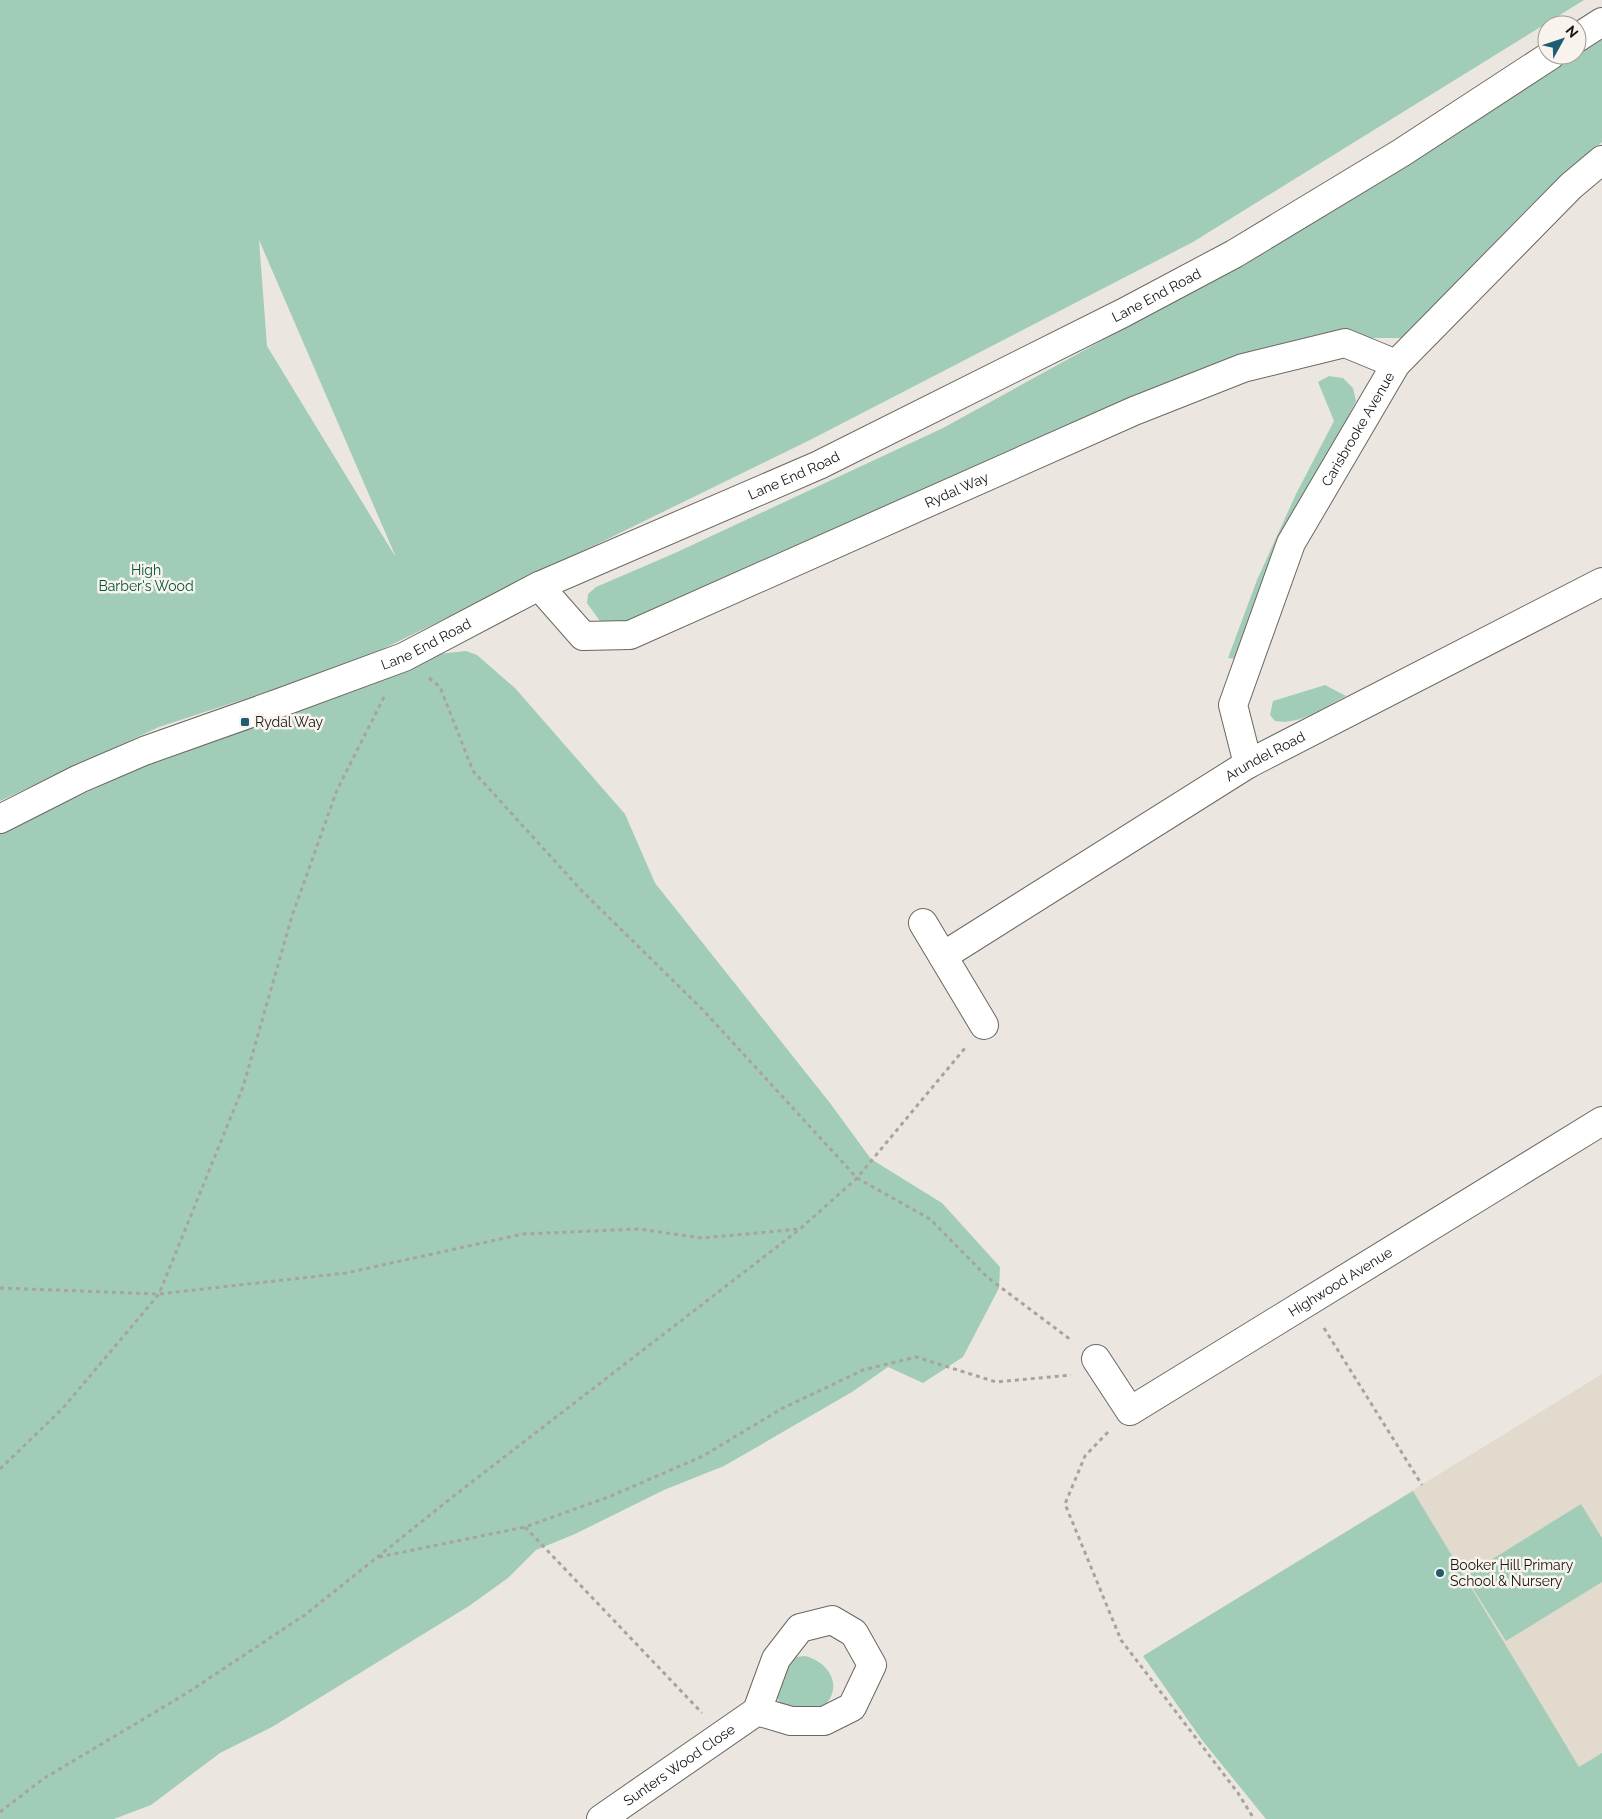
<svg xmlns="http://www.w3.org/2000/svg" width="1602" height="1819" viewBox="0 0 1602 1819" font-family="Raleway,sans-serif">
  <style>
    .built { fill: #e2dacc }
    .green { fill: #a1cdb8; fill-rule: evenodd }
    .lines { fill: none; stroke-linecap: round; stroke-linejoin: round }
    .minor-casing { stroke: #6b6761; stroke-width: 30 }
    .path { stroke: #a7a49e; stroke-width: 3; stroke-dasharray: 4 4; stroke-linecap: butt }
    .minor { stroke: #fff; stroke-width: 28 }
    .poi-dot { fill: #205d74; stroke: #f8f4ed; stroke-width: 2 }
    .labels { text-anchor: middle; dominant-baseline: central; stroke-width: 5; stroke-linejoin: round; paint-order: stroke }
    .street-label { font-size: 14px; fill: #171613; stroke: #f8f4ed }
    .park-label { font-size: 14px; fill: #00553b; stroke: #f8f4ed }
    .poi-label { font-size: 14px; fill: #171613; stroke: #f8f4ed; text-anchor: start }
  </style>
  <rect width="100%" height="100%" fill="#ebe7e0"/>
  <path class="built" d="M1602,1374V1819H1266L1202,1740L1143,1656Z"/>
  <path class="green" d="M0,0H1584L1193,242L812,439L352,664L159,727L0,801ZM259,240L395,555V556L267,346Z
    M1602,40V142L1554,186L1408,338H1361L1298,344L638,626L602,624L587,603L588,594L596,587L675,553L943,428L1263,252Z
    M1329,376L1343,378L1353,388L1356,401L1348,417L1356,423L1242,660L1228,658L1257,580L1296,494L1334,421L1318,382Z
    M466,651L477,655L515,688L625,814L655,883L830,1103L871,1159L942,1203L1000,1267L999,1288L963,1357L923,1383L888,1367L852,1392L724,1466L664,1490L575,1534L536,1550L508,1578L469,1606L272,1727L220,1753L151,1805L114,1819H0V832L151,763L430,655Z
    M1325,685L1346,696C1324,707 1299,726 1275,721L1270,715L1273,701Z
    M1413,1491L1579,1767L1602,1753V1819H1266L1202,1740L1143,1656Z
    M1581,1504L1602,1538V1582L1506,1641L1465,1576Z
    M805,1656C826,1661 843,1682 827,1703C824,1707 819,1711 815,1712C810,1713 803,1711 799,1711C784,1709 782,1707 775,1694L787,1661L795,1657Z"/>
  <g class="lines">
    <g class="minor-casing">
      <g id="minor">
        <path d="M1577,38L1602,22"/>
        <path id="s1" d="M539,586L583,636L630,635L1134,411L1243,368L1345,343L1396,364"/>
        <path id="s2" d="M1248,764L1233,705L1291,543L1396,364L1571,186L1602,160"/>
        <path id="s3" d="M0,819L79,779L144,751L282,702L404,657L539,586L819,465L1123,313L1234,254L1401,153L1551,55"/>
        <path d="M923,923L984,1025"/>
        <path id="s4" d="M943,956L1248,764L1602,582"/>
        <path id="s5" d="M1096,1359L1130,1411L1602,1121"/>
        <path id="s6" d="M601,1819L757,1711L776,1659L800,1628L832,1620L854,1633L872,1665L852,1707L824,1721H791L757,1711"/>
      </g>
    </g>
    <path class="path" d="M429,678L440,687L473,771L582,891L703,1010L857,1178L930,1219L987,1277L1071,1340
      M0,1288L159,1294L346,1273L523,1234L639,1229L702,1238L800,1229
      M1324,1328L1422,1485
      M1108,1432L1085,1456L1065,1504L1121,1640L1238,1793L1254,1819
      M0,1469L63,1408L159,1294L243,1087L292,916L337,790L384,697
      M525,1527L702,1713
      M379,1557L525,1527L611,1496L703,1456L781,1409L863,1370L916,1357L996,1382L1071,1375
      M0,1812L43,1779L187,1693L306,1614L455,1495L800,1229L857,1178L965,1048"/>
    <use href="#minor" class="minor"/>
  </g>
  <g class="poi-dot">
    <rect x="240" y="717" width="10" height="10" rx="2.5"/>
    <circle cx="1440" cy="1573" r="5"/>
  </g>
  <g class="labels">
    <g class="street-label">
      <text stroke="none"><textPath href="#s3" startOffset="1271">Lane End Road</textPath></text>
      <text stroke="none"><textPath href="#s2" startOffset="365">Carisbrooke Avenue</textPath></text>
      <text stroke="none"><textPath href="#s3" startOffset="866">Lane End Road</textPath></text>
      <text stroke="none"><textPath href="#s1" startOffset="471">Rydal Way</textPath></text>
      <text stroke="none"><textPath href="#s3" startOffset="461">Lane End Road</textPath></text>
      <text stroke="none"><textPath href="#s4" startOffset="379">Arundel Road</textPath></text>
      <text stroke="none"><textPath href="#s5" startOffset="309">Highwood Avenue</textPath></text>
      <text stroke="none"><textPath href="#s6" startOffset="95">Sunters Wood Close</textPath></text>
    </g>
    <g class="park-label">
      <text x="146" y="570">High<tspan x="146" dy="16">Barber's Wood</tspan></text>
    </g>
    <g class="poi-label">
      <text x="255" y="722">Rydal Way</text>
      <text x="1450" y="1565">Booker Hill Primary<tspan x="1450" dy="16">School &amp; Nursery</tspan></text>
    </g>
  </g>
  <g transform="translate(1562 40) rotate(50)"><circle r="24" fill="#f8f4ed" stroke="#9e9b96"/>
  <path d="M0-4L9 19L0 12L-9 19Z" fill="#205d74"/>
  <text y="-8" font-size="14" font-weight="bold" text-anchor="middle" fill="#171613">N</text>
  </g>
</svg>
